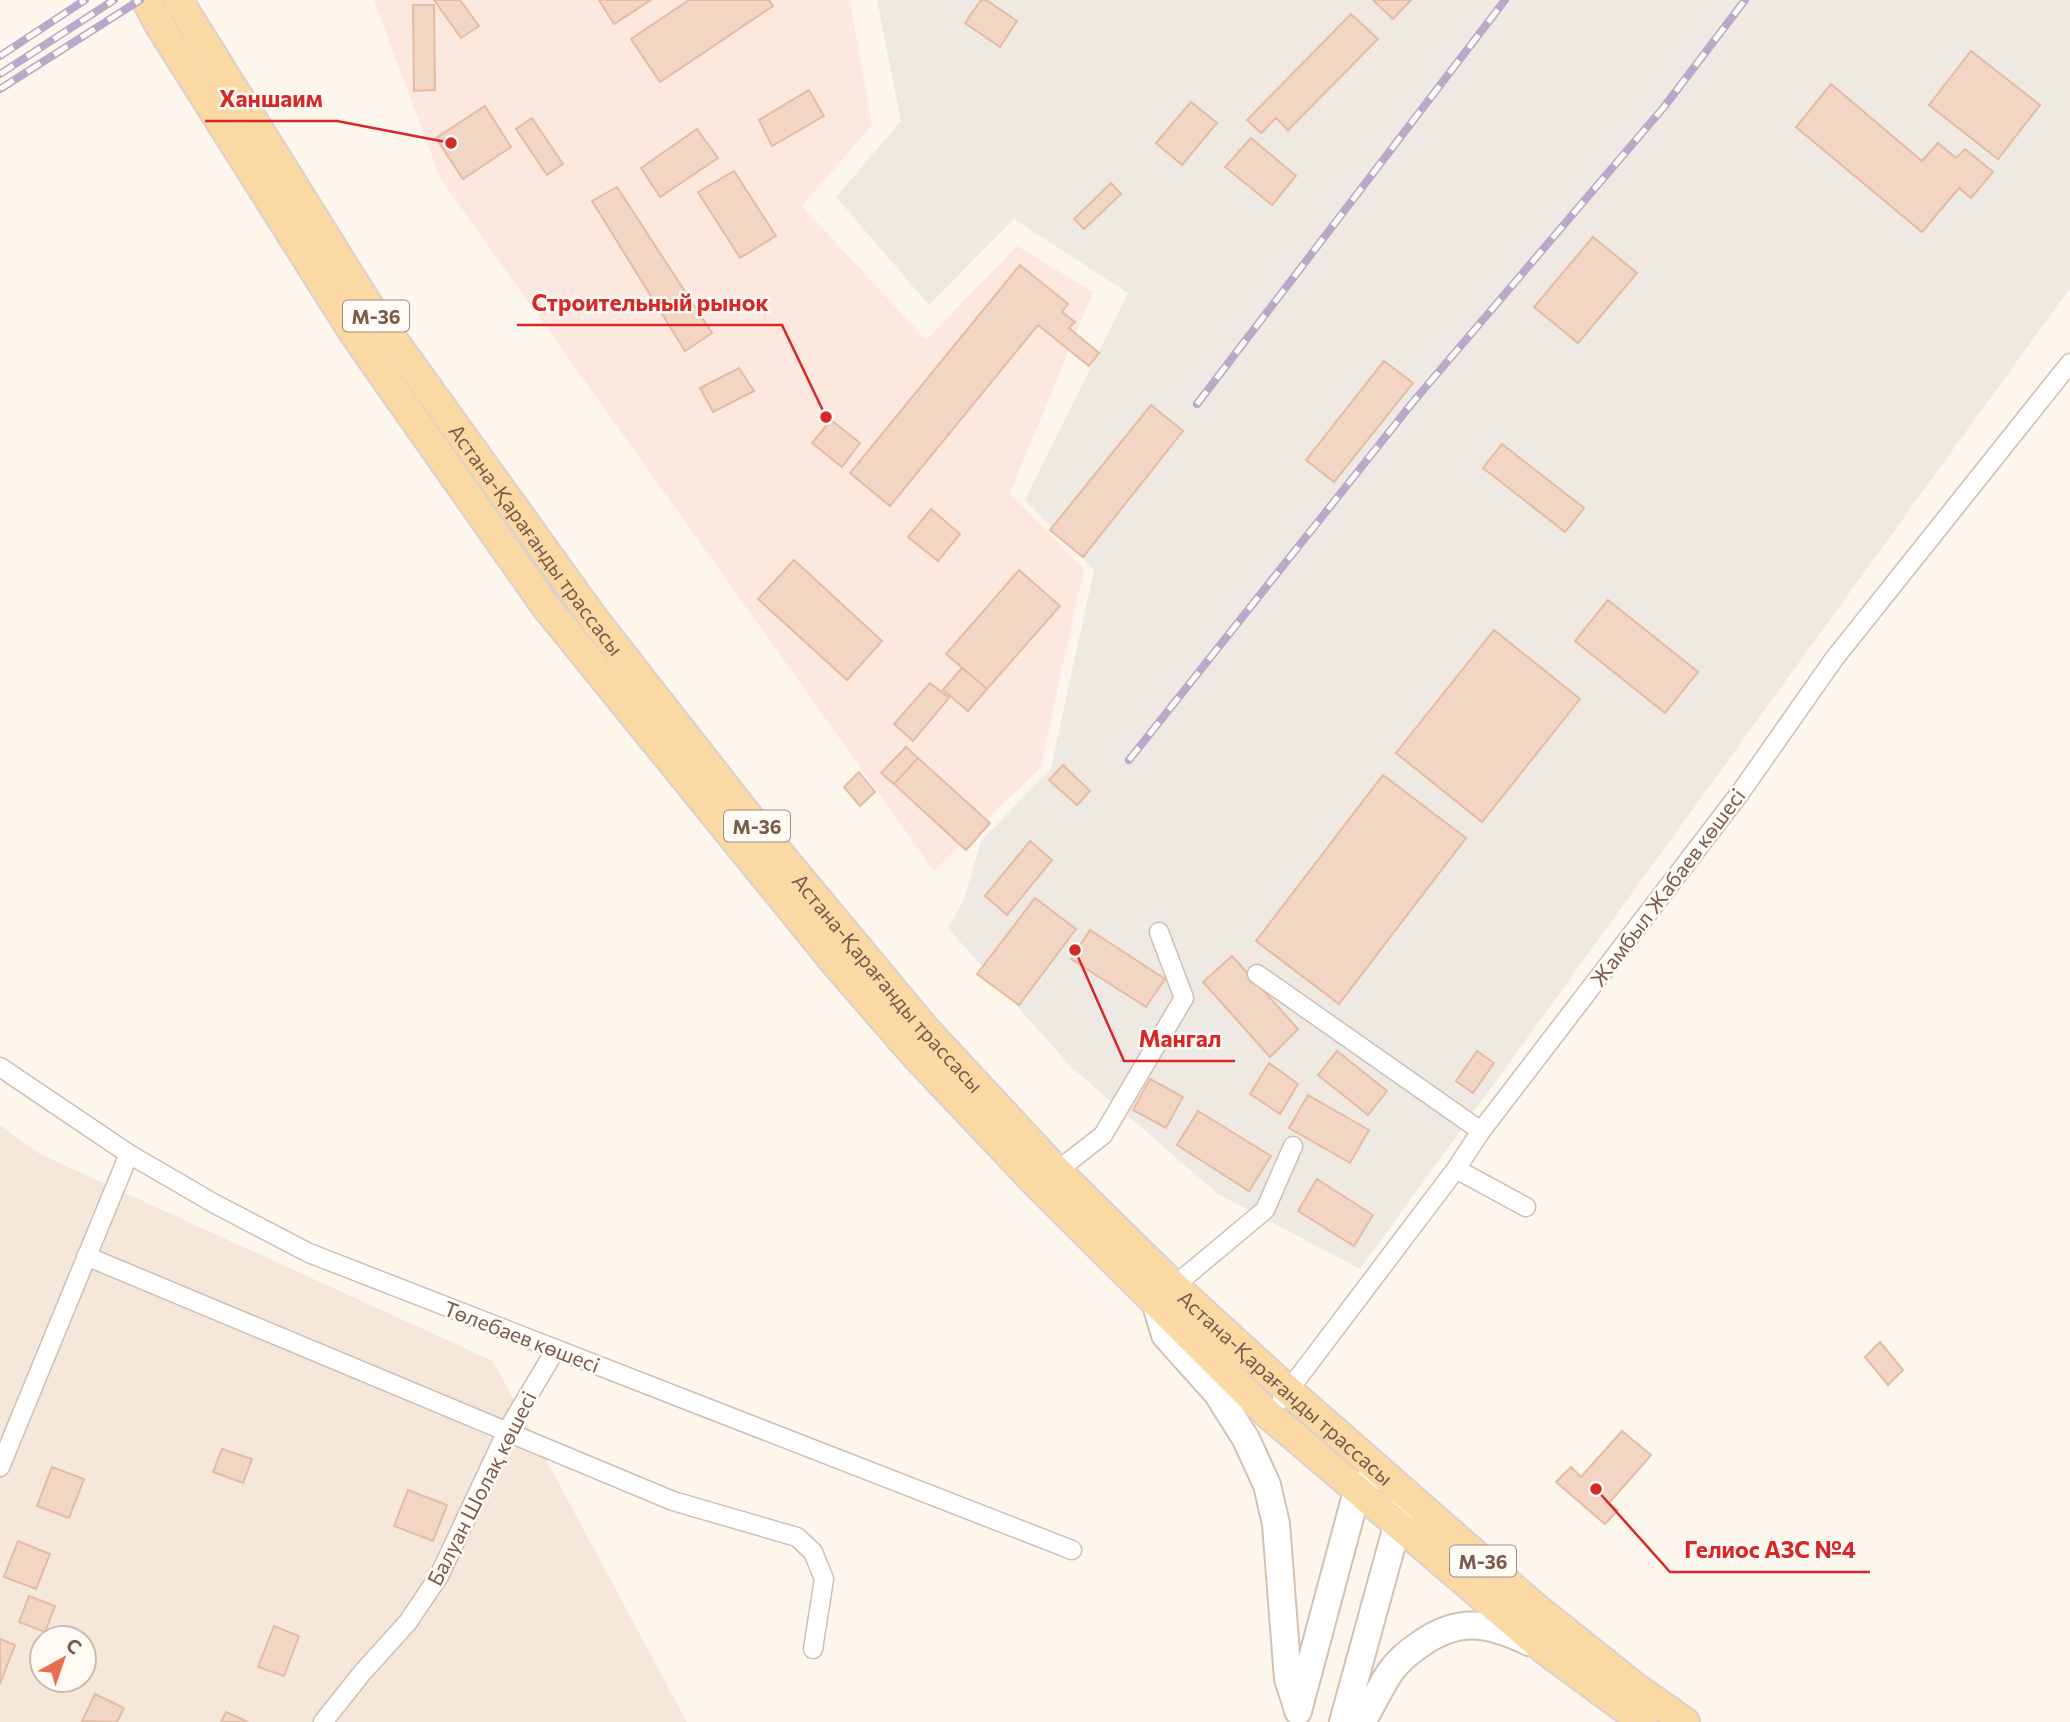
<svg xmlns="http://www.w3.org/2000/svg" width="2070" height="1722" viewBox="0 0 2070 1722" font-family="Commissioner,sans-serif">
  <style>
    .residential { fill: #f5e8da; fill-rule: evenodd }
    .commercial { fill: #fde8e0 }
    .industrial { fill: #efe9e4 }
    .building { fill: #f3d5c3; stroke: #e6bba3; stroke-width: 2 }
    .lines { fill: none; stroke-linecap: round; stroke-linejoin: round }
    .minor-casing { stroke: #d1beb0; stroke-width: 21 }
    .secondary-casing { stroke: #d6c0b0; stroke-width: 30 }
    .primary-casing { stroke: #dad1cd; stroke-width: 32 }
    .minor { stroke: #fff; stroke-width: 18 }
    .secondary { stroke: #fff; stroke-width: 26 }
    .primary { stroke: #fbd9a5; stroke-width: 28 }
    .rail-casing { stroke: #b9a8c9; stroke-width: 8 }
    .rail { stroke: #fffaf3; stroke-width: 5; stroke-dasharray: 16; stroke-linecap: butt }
    .labels { text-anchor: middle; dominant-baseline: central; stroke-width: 5; stroke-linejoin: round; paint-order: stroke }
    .shield { fill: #fffaf3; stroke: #a28b7f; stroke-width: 2 }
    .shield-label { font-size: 19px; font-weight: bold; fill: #7a5c4d }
    .street-label { font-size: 21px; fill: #7a5c4d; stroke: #fffaf3 }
    .leader { fill: none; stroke: #d62828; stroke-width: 2.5 }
    .callout-dot { fill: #d62828; stroke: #fffaf3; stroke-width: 2.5 }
    .callout-label { font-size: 23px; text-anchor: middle; font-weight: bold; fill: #d62828; stroke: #fffaf3; stroke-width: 5; stroke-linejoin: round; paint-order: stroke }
  </style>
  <rect width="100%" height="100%" fill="#fdf6ec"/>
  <path class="residential" d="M0,1125L40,1154L493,1361L687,1722H0ZM42,1638H84V1680H42Z"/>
  <path class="commercial" d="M374,0H850L872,125L802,206L926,340L1017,246L1093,292L1010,493L1084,569L1041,767L934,871L440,178Z"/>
  <path class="industrial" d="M877,0H2070V288L1360,1269L1218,1194L1070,1066L948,928L964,899L981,841L1051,768L1094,570L1025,500L1128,293L1014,219L929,305L836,197L901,121Z"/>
  <path class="building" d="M434,0H460L479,26L461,38Z
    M599,0H651L614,24Z
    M689,0H769L773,6L660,82L631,39Z
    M981,0H986L1017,21L1000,47L965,23Z
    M1373,0H1411L1393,19Z
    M413,5H434L435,90L414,91Z
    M1351,14L1378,39L1288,130L1276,118L1261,133L1247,120Z
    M1971,51L2040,105L1998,159L1929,105Z
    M1831,84L1922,161L1938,143L1956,158L1965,149L1993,172L1971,198L1959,188L1922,232L1796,127Z
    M809,90L824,116L772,146L759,120Z
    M1191,102L1217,123L1182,165L1156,143Z
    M485,106L511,147L463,179L436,138Z
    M532,118L563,164L547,175L516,129Z
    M697,129L718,158L660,197L641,168Z
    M1251,138L1296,176L1272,205L1225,167Z
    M734,171L776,236L740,258L698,192Z
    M1111,183L1121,194L1084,229L1074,219Z
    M617,187L712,333L685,351L592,201Z
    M1593,237L1637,273L1578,343L1534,307Z
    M1020,265L1068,304L1062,312L1075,322L1069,328L1099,353L1089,366L1038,325L890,506L850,473Z
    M1384,361L1413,383L1334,482L1306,460Z
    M739,368L754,391L713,412L700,388Z
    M1151,405L1183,431L1083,557L1050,530Z
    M831,420L860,443L842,467L812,443Z
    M1502,444L1584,508L1565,532L1483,468Z
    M931,509L960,534L938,561L908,537Z
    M794,560L882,641L847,680L758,599Z
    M1019,570L1060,606L987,689L946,654Z
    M1608,600L1698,672L1665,713L1575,641Z
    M1494,630L1580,699L1482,822L1396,753Z
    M962,668L987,689L968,711L943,690Z
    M930,683L949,698L913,741L894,724Z
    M906,747L918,758L894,784L881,773Z
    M918,758L990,823L966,850L894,784Z
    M1063,765L1090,791L1077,805L1049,780Z
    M859,772L875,792L860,806L844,787Z
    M1383,775L1466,838L1339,1004L1256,941Z
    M1030,841L1052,860L1007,915L985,896Z
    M1035,898L1076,929L1019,1005L977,974Z
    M1090,930L1165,979L1146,1007L1071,959Z
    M1232,956L1298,1029L1270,1057L1203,982Z
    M1337,1051L1387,1091L1368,1115L1318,1075Z
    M1477,1051L1494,1063L1473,1093L1456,1081Z
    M1269,1063L1298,1084L1280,1114L1250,1094Z
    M1150,1079L1183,1097L1166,1128L1133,1110Z
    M1308,1095L1369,1130L1350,1163L1289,1128Z
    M1198,1111L1271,1156L1249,1191L1177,1145Z
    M1317,1179L1373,1215L1354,1246L1298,1211Z
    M1880,1342L1903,1370L1888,1385L1865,1357Z
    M1622,1431L1651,1455L1609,1503L1618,1510L1605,1524L1556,1482L1571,1467L1581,1477Z
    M222,1449L252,1459L243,1483L213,1472Z
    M52,1467L84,1479L69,1518L37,1506Z
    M408,1490L447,1505L433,1541L394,1526Z
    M18,1541L50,1554L36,1589L4,1577Z
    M29,1596L55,1606L45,1632L19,1622Z
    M274,1626L299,1636L284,1676L258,1667Z
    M0,1639L15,1645L0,1684Z
    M95,1694L124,1708L117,1722L82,1721Z
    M226,1712L248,1722H221Z"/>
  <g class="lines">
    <g class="minor-casing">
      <path id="minor" d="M1257,974L1481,1131
        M0,1067L129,1154L215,1204L309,1253L1072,1550
        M1456,1169L1526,1207
        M1057,1171L1103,1135L1184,998L1159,932
        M86,1256L673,1501L797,1537L813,1552L824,1579L813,1649
        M1174,1286L1265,1210L1293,1146
        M1282,1399L1456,1169L1481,1131L1740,793L1834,659L2070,363
        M0,1467L129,1154
        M323,1722L362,1673L408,1622L439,1576L507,1431L556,1349"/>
    </g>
    <g class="secondary-casing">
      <path id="secondary" d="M1154,1298L1165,1335L1217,1393L1246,1439L1267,1485L1276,1524L1288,1679L1298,1710
        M1298,1711L1357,1491L1372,1478
        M1343,1722L1397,1526L1408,1497
        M1362,1722C1372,1705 1380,1687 1391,1671C1398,1661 1409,1652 1419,1645C1458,1617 1487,1622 1529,1642"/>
    </g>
    <g class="primary-casing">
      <g id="primary">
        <path d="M146,0L160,26L355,335L547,608L836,964L916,1056L1038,1185L1268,1414L1544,1649L1643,1722"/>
        <path id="s1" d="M178,0L368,305L594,619L748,816L925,1029L1057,1171L1174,1286L1289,1391L1536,1608L1635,1687L1685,1722"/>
      </g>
    </g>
    <use href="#minor" class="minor"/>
    <use href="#secondary" class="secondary"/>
    <use href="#primary" class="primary"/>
    <g class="rail-casing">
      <path id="rail" d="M0,56L85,0
        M0,74L114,0
        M0,89L140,0
        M1197,404L1505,0
        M1129,760L1413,402L1664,107L1745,0"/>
    </g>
    <use href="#rail" class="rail"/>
  </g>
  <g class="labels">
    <g class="shield">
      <rect x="343" y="300.5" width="66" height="31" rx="5"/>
      <rect x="724" y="810.5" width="66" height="31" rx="5"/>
      <rect x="1450" y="1545.5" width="66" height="31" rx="5"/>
    </g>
    <g class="shield-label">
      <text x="376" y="316">M-36</text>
      <text x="757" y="826">M-36</text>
      <text x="1483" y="1561">M-36</text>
    </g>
    <g class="street-label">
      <text stroke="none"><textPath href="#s1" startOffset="648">Астана-Қарағанды трассасы</textPath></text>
      <text transform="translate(1667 887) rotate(-53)">Жамбыл Жабаев көшесі</text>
      <text stroke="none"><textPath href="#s1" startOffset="1214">Астана-Қарағанды трассасы</textPath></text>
      <text transform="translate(522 1336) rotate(21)">Төлебаев көшесі</text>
      <text stroke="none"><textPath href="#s1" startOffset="1782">Астана-Қарағанды трассасы</textPath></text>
      <text transform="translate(481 1488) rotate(-63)">Балуан Шолақ көшесі</text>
    </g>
  </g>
  <path class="leader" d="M451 143L337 121H205M826 417L782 325H517M1075 950L1124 1061H1235M1596 1489L1670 1572H1870"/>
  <g class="callout-dot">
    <circle cx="451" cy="143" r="7"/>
    <circle cx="826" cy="417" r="7"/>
    <circle cx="1075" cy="950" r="7"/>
    <circle cx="1596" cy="1489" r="7"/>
  </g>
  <g class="callout-label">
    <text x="271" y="107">Ханшаим</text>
    <text x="650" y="311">Строительный рынок</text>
    <text x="1180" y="1047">Мангал</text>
    <text x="1770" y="1558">Гелиос АЗС №4</text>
  </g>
  <g transform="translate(63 1659) rotate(40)"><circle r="33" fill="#fffaf3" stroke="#cabbb1" stroke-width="2"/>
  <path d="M0-5L12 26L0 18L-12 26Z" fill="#e76f51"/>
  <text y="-10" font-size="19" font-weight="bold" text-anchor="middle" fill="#7a5c4d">С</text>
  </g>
</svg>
